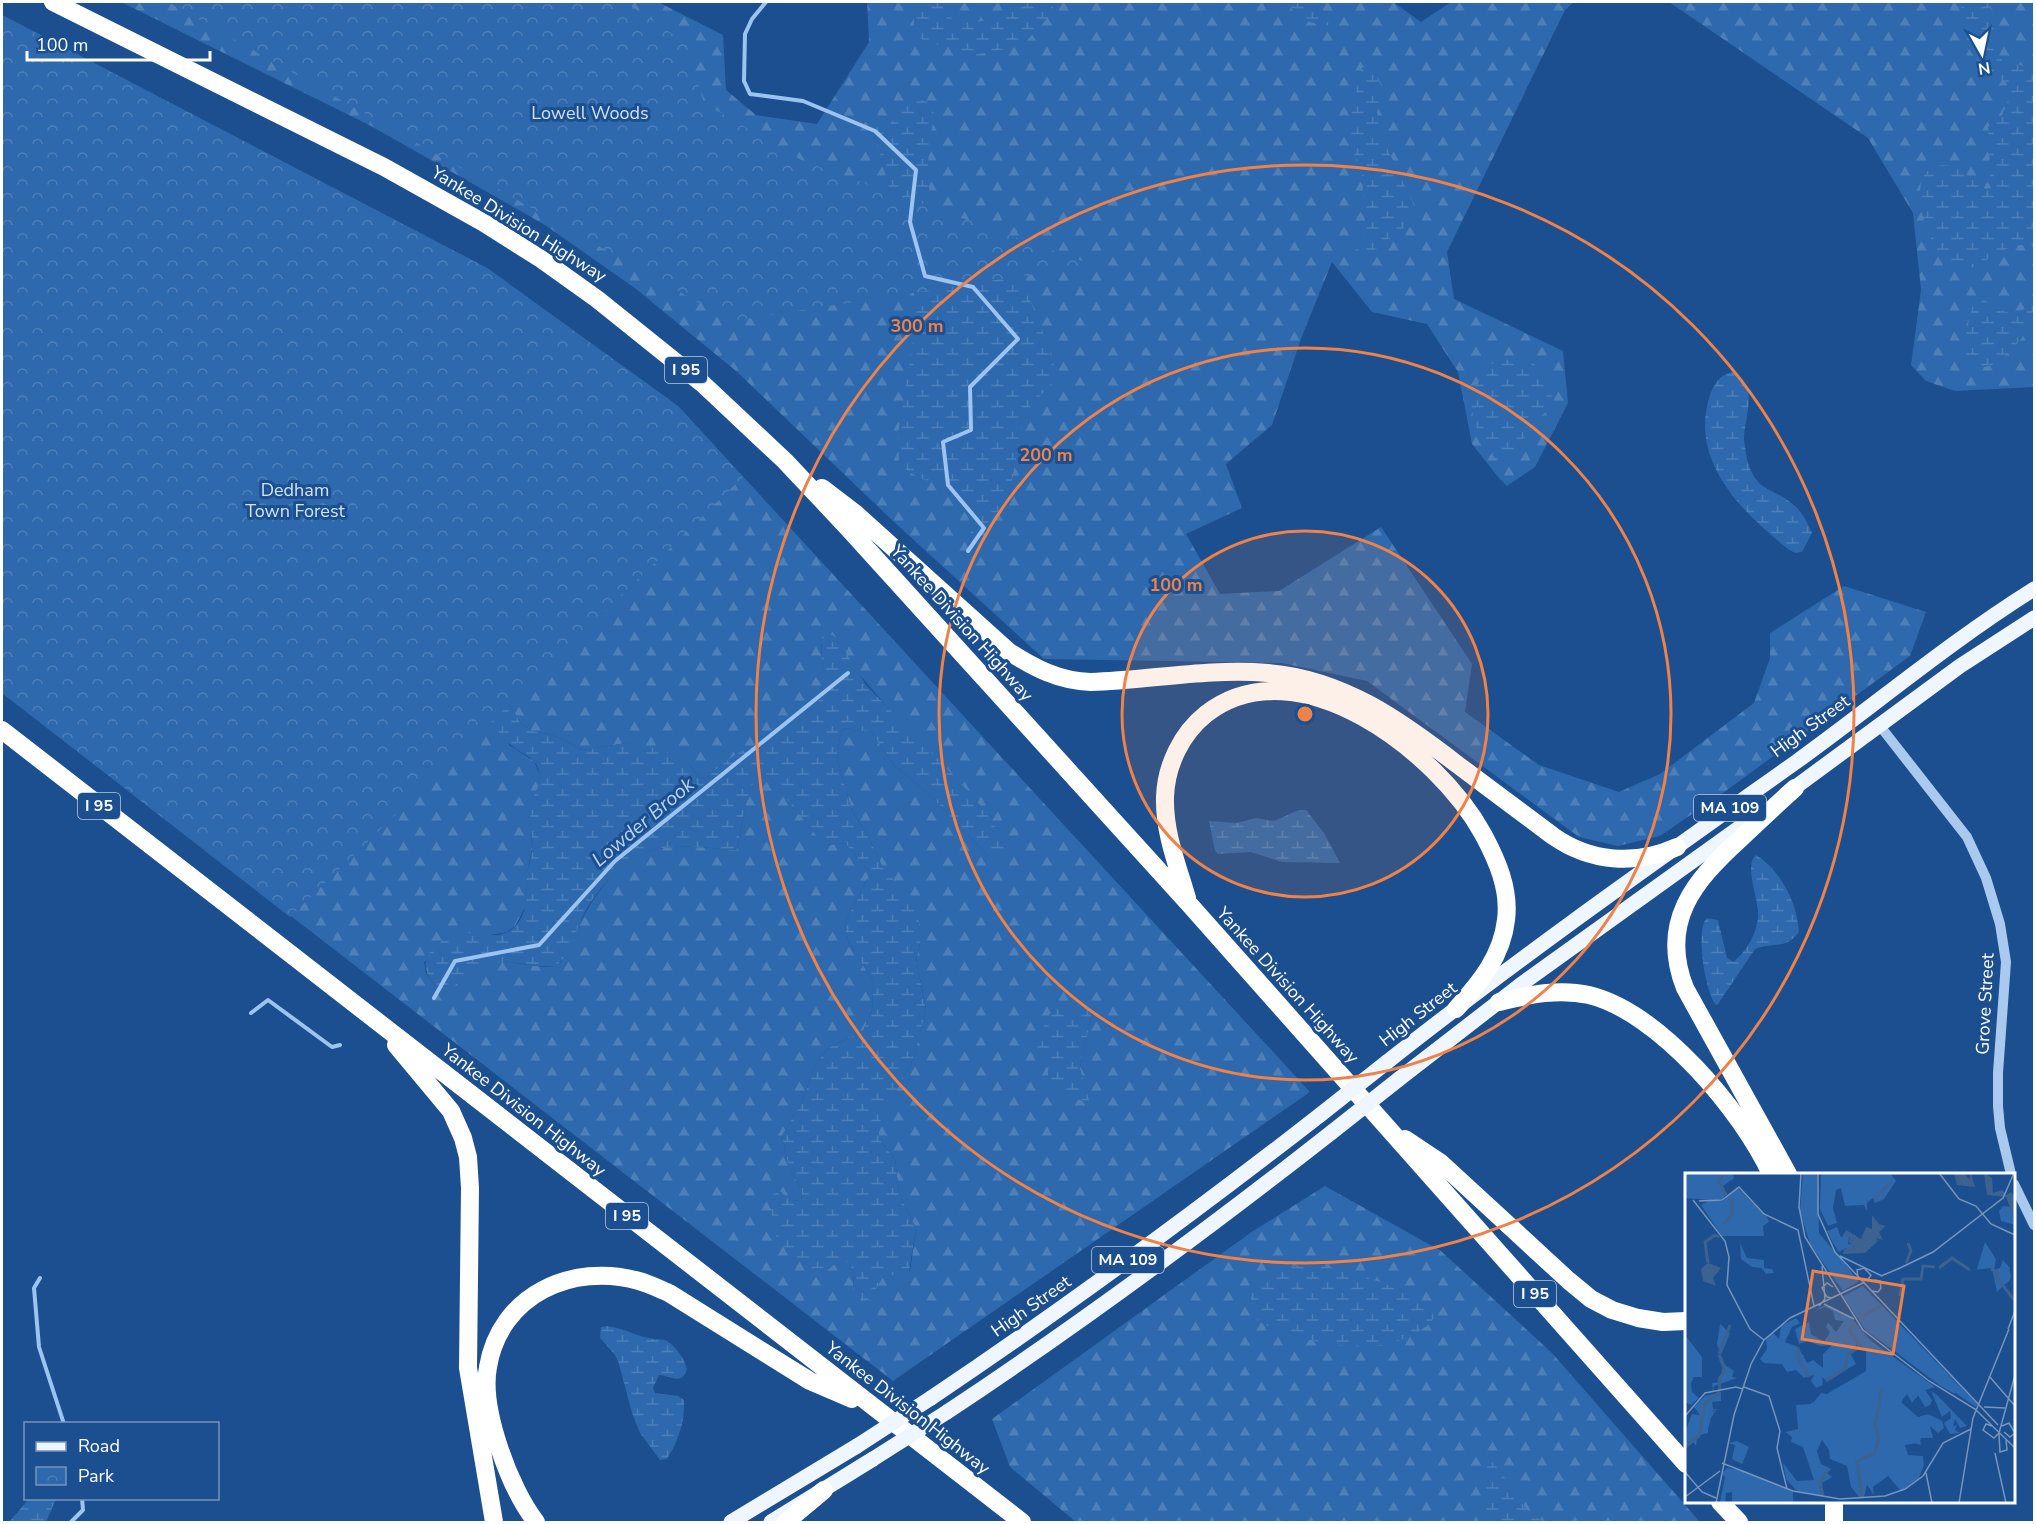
<svg xmlns="http://www.w3.org/2000/svg" width="2036" height="1524" viewBox="0 0 2036 1524" font-family="'Nunito Sans',sans-serif">
  <style>
    .forest { fill: url(#forest-firs); fill-rule: evenodd }
    .wetland { fill: url(#wetland-marsh) }
    .park { fill: url(#park-crowns) }
    .lines { fill: none; stroke-linecap: round; stroke-linejoin: round }
    .stream { stroke: #9cc4f0; stroke-width: 4 }
    .minor { stroke: #a9c9ee; stroke-width: 10 }
    .major { stroke: #f0f6ff; stroke-width: 15 }
    .highway { stroke: #fff; stroke-width: 18 }
    .major-bridge { stroke: #f0f6ff; stroke-width: 15 }
    .ring { fill: none; stroke: #ee8249; stroke-width: 3 }
    .labels { text-anchor: middle; dominant-baseline: central; stroke-width: 6; stroke-linejoin: round; paint-order: stroke }
    .shield { fill: #1b4f8f; stroke: #bbcadd; stroke-width: 1.5 }
    .shield-label { font-size: 16px; font-weight: bold; fill: #fff }
    .park-label { font-size: 18px; fill: #cfe3fa; stroke: #1b4f8f }
    .street-label { font-size: 18px; fill: #fff; stroke: #1b4f8f }
    .water-label { font-size: 20px; font-style: italic; fill: #b5d3f5; stroke: #1b4f8f }
    .inset-river { fill: none; stroke: #3c6290; stroke-width: 3 }
    .inset-road { fill: none; stroke: #7695bc; stroke-width: 1.5 }
    .view { fill: #ee8249; fill-opacity: 0.15; stroke: #ee8249; stroke-width: 3 }
    .inset-edge { fill: none; stroke: #fff; stroke-width: 3 }
    .centre { fill: #ee8249; stroke: #1b4f8f; stroke-width: 3 }
    .ring-label { font-size: 18px; text-anchor: middle; font-weight: bold; fill: #ee8249; stroke: #1b4f8f; stroke-width: 6; stroke-linejoin: round; paint-order: stroke }
  </style>
  <defs>
    <pattern id="forest-firs" width="22" height="20" patternUnits="userSpaceOnUse" patternTransform="scale(1.5)"><rect width="22" height="20" fill="#2e69ad"/><path d="M5 1l3.5 6h-7zM16 11l3.5 6h-7z" fill="#4d80b9"/></pattern>
    <pattern id="wetland-marsh" width="20" height="14" patternUnits="userSpaceOnUse" patternTransform="scale(1.5)"><rect width="20" height="14" fill="#2e69ad"/><path d="M1 5h8M5 5V1M11 12h8M15 12V8" fill="none" stroke="#4d80b9"/></pattern>
    <pattern id="park-crowns" width="20" height="18" patternUnits="userSpaceOnUse" patternTransform="scale(1.5)"><rect width="20" height="18" fill="#2e69ad"/><path d="M2 6a3 3 0 1 1 6 0M12 15a3 3 0 1 1 6 0" fill="none" stroke="#4d80b9"/></pattern>
  </defs>
  <rect width="100%" height="100%" fill="#1b4f8f"/>
  <path class="forest" d="M121,2H658L723,35L726,90L756,115L817,124L869,42L867,2H1393L1421,22L1451,2H1574L1565,10L1447,252L1454,299L1563,351L1568,403L1535,467L1507,486L1498,477L1472,444L1458,372L1427,324L1372,312L1332,262L1302,336L1272,425L1226,464L1242,508L1186,534L1220,594L1279,591L1381,527L1472,664L1465,712L1539,765L1619,792L1660,774L1754,703L1770,658V633L1844,586L1926,612L1910,656L1723,793L1660,836L1618,846L1579,837L1367,681L1282,663L1044,659L893,521L736,371L636,289L545,225L371,126Z
    M1669,2H2034V387L1955,391L1926,381L1911,365L1921,290L1913,213L1868,138Z
    M2,15L487,268L678,406L1310,1092L893,1381L2,693ZM821,644L859,674L893,714L988,856L930,795L894,765L871,732L866,729L857,731L846,728L842,730L837,751L838,762L852,811L869,838L883,868L921,940L916,959L926,1008L913,1060L879,1122V1139L895,1159L899,1193L916,1229L910,1271L883,1277L853,1289L854,1274L849,1262H837L791,1201L801,1200L802,1190L789,1168L782,1136L802,1102L815,1065L827,1049L863,1031L872,1011L873,981L849,943L844,925L867,879L872,875L845,843L827,845L769,777L761,772C746,784 741,831 737,850C712,849 683,844 658,849C607,860 581,919 562,961L556,966L544,967L510,962H494L433,983L426,973L424,962L462,934L485,936L507,932L515,926L526,906V880L532,848L530,807L539,788L540,775L534,761L509,745L506,699L521,724L533,731L553,735L583,750L626,743L689,764L699,777L705,779C715,771 724,762 735,756C758,743 814,724 821,696C825,680 822,661 821,644ZM1092,1013L1080,1068L1048,1081V1066Z
    M1325,1186L1441,1251L1552,1353L1700,1522H1076L1010,1467L992,1419L1253,1231Z"/>
  <path class="wetland" d="M914,2H942L944,12L957,23C980,21 1000,24 1011,2H1053V12L1022,46L978,54L925,42L917,35L914,24Z
    M1287,2H1317L1333,26C1309,22 1301,24 1287,2Z
    M1961,2H1988L1997,22L1993,41L1995,49L2004,63L2021,65L2034,73V250L2032,246C2005,238 1978,274 1959,269C1930,262 1900,175 1937,166C1941,165 1947,165 1951,166C1963,170 1975,182 1986,189L1991,188L1988,127L2002,115L2010,96L2009,88L2006,83L1981,65L1972,54L1967,44Z
    M1362,67L1375,74L1382,87L1377,113L1381,135L1414,205L1404,228L1365,257L1355,247L1366,236L1361,162L1355,158L1350,130L1352,109Z
    M913,99L923,100L932,105L934,115C930,143 921,186 937,210L1013,263L1037,316L1053,360L1055,372L1052,383L1029,408L1023,421L1012,480L1006,499L998,513L973,538L971,534L966,500L962,492L953,487L922,479L906,470L899,461L898,434L914,335L916,306L908,259L873,128L890,124Z
    M1977,298C2004,305 1999,323 2034,304V325C2017,340 1994,382 1966,362C1962,341 1969,321 1974,301Z
    M1510,359C1516,359 1523,358 1529,361C1542,367 1556,390 1551,405C1548,412 1539,416 1535,422C1524,437 1519,452 1502,461C1482,456 1470,414 1471,395C1472,390 1487,368 1491,364Z
    M1733,372C1760,385 1744,417 1744,440C1745,446 1746,453 1747,459C1756,494 1773,486 1795,506C1803,513 1808,524 1812,533L1802,552L1795,553L1788,549C1744,514 1692,464 1708,402C1712,388 1717,375 1733,372Z
    M824,630L837,638L866,685L960,782L987,813L1006,846V852L1002,858L988,856L930,795L894,765L871,732L866,730L857,731L846,728L842,730L837,751L838,762L852,811L869,838L883,868L917,908L921,940L916,959L926,1009L913,1060L879,1123V1139L895,1159L899,1193L916,1229L909,1272L883,1277L869,1301L859,1298L853,1289L854,1274L849,1262H837L821,1276L777,1241L770,1204L772,1195L780,1191L791,1201L801,1200L802,1190L789,1168L782,1136L802,1102L815,1065L827,1049L863,1031L872,1011L873,981L849,943L844,925L867,879L872,875L845,843L827,845L822,843L769,777L761,773C746,785 741,831 737,850C712,849 683,844 658,849C626,856 595,890 582,918C574,935 570,955 556,966C539,968 525,963 509,962C484,960 463,980 443,994C430,980 416,965 434,948C439,943 445,938 452,935C475,927 502,948 520,920C528,906 526,895 526,880C527,868 533,856 532,844C532,832 529,819 530,807C533,793 544,784 538,768C534,756 519,753 511,745C497,734 488,715 479,700L506,699L521,724L533,731L553,735L583,750L626,743L654,748L682,758L689,764L699,777L705,779C714,772 722,764 731,758C755,741 813,727 821,695C827,674 817,651 824,630Z
    M1299,810H1306L1324,833L1340,863L1282,862L1251,852L1218,854L1215,851L1209,821L1237,823L1256,818L1274,821Z
    M1756,855C1781,871 1797,902 1799,932C1785,951 1773,941 1755,949L1718,1004L1716,1005C1705,993 1695,928 1707,918L1718,920L1727,958L1733,962C1746,952 1756,935 1758,918C1760,901 1743,866 1756,855Z
    M1085,1003L1090,1006L1092,1013L1080,1068L1090,1104L1055,1090L1048,1081V1067L1038,1055L1037,1040L1053,1007L1072,1008Z
    M1300,1265C1308,1265 1316,1265 1324,1266C1347,1270 1427,1294 1436,1314C1431,1325 1423,1329 1412,1335C1373,1355 1322,1346 1281,1331C1275,1328 1265,1326 1260,1322C1252,1315 1251,1297 1249,1287C1269,1270 1275,1269 1300,1265Z
    M606,1326C621,1327 634,1335 648,1338C655,1340 661,1338 667,1341C677,1347 684,1359 687,1369C682,1386 671,1376 659,1375L653,1388L655,1393L678,1396L684,1400C685,1421 679,1440 667,1459L660,1460L640,1433L632,1413L619,1364L615,1355L600,1338L601,1327Z
    M1492,1462C1511,1480 1520,1514 1546,1522H1484L1486,1470L1488,1464Z
    M54,1498L56,1499L46,1522H9L29,1499Z"/>
  <path class="park" d="M168,2H625L686,43L704,103L803,161L1093,265L731,321Z
    M2,15L487,268L678,406L743,477L290,917L2,693Z"/>
  <g class="lines">
    <path class="stream" d="M766,2L752,19L745,34L744,81L750,94L803,101L875,131L916,170L910,222L925,276L973,287L1018,339L970,387L971,430L943,442L948,485L984,528L968,551
      M434,998L455,961L539,945L615,861L848,673
      M251,1013L268,1000L332,1047L340,1045
      M40,1278L34,1288L39,1347L64,1424
      M71,1522L83,1510L82,1498"/>
    <path class="minor" d="M1880,726L1967,837L1986,878L2000,924L2006,962L1998,1073V1106L2000,1128L2011,1174
      M2014,1184L2034,1225"/>
    <path class="major" d="M1786,794L1960,666L2034,618
      M1387,1062C1520,957 1658,860 1796,762C1876,704 1951,641 2034,589
      M1399,1079L1523,983L1754,817
      M931,1398C1065,1308 1194,1213 1320,1115
      M947,1412C1080,1324 1207,1230 1332,1132
      M731,1522L857,1446
      M771,1522L873,1459"/>
    <path class="highway" d="M53,2L384,167L484,223L541,259L597,299L703,384L785,461L848,528L1190,905L1686,1464
      M822,488L856,514L1008,651C1034,668 1059,681 1091,682C1150,680 1209,668 1268,673C1343,679 1401,721 1458,765C1490,789 1521,812 1553,836C1590,862 1635,866 1677,847
      M2,730L1022,1522
      M1187,898C1177,864 1164,832 1165,797C1166,765 1182,733 1206,714C1298,643 1438,752 1483,834C1497,860 1510,889 1506,920C1502,956 1480,983 1456,1009
      M1499,1002C1529,995 1558,988 1589,995C1659,1012 1742,1111 1771,1174
      M396,1045L451,1111L463,1138L468,1157L470,1188L468,1368L494,1522
      M1405,1139L1441,1163L1568,1280L1591,1299L1612,1310L1638,1318L1663,1322L1686,1321
      M1788,1174L1685,988C1659,922 1694,881 1740,839C1758,822 1776,805 1795,788
      M1720,1502L1739,1522
      M1834,1502V1522
      M536,1522C510,1489 480,1409 488,1367C500,1295 572,1262 639,1281C650,1284 659,1289 669,1293L810,1381L852,1399
      M786,1522L824,1490"/>
    <path class="major-bridge" d="M1320,1115L1387,1062
      M1332,1132L1399,1079
      M857,1446L931,1398
      M873,1459L947,1412"/>
  </g>
  <circle cx="1305" cy="714" r="183" fill="#ee8249" fill-opacity=".12"/>
  <g class="ring">
    <circle cx="1305" cy="714" r="183"/>
    <circle cx="1305" cy="714" r="366"/>
    <circle cx="1305" cy="714" r="549"/>
  </g>
  <g class="labels">
    <g class="shield">
      <rect x="665" y="357" width="42" height="26" rx="4.5"/>
      <rect x="78" y="793" width="42" height="26" rx="4.5"/>
      <rect x="1694" y="795" width="72" height="26" rx="4.5"/>
      <rect x="606" y="1203" width="42" height="26" rx="4.5"/>
      <rect x="1092" y="1247" width="72" height="26" rx="4.5"/>
      <rect x="1514" y="1281" width="42" height="26" rx="4.5"/>
    </g>
    <g class="shield-label">
      <text x="686" y="370">I 95</text>
      <text x="99" y="806">I 95</text>
      <text x="1730" y="808">MA 109</text>
      <text x="627" y="1216">I 95</text>
      <text x="1128" y="1260">MA 109</text>
      <text x="1535" y="1294">I 95</text>
    </g>
    <g class="park-label">
      <text x="590" y="113">Lowell Woods</text>
      <text x="295" y="490">Dedham<tspan x="295" dy="21">Town Forest</tspan></text>
    </g>
    <g class="street-label">
      <text transform="translate(519 224) rotate(32)">Yankee Division Highway</text>
      <text transform="translate(962 623) rotate(48)">Yankee Division Highway</text>
      <text transform="translate(1810 726) rotate(-36)">High Street</text>
      <text transform="translate(1288 985) rotate(48)">Yankee Division Highway</text>
      <text transform="translate(1985 1004) rotate(-87)">Grove Street</text>
      <text transform="translate(1418 1014) rotate(-38)">High Street</text>
      <text transform="translate(524 1110) rotate(38)">Yankee Division Highway</text>
      <text transform="translate(1031 1306) rotate(-35)">High Street</text>
      <text transform="translate(908 1408) rotate(38)">Yankee Division Highway</text>
    </g>
    <g class="water-label">
      <text transform="translate(643 822) rotate(-40)">Lowder Brook</text>
    </g>
  </g>
  <g transform="translate(1685 1173)">
    <rect width="330" height="330" fill="#1b4f8f"/>
    <path d="M0,0H39L36,5L39,25L31,28H38L52,14L82,44L84,49L78,53L79,63H37L16,32L25,27L0,25Z" fill="#2e69ad"/>
    <path d="M118,0H132L134,60L174,108L158,118L125,71L115,38ZM136,0H205L211,8L199,26L190,30L188,25L182,30V38L179,32L160,33L156,15L151,17L148,35L152,50L143,53L135,36ZM178,113L292,231L291,234L181,158L158,123ZM140,132L166,144L185,167L250,214L240,217L247,227L245,232L240,234L233,222L227,230L222,221L216,229L233,244L243,241L257,248L259,255L253,260L245,253L248,265H236L234,270L220,272L223,282L238,283L239,292L234,305L216,318L203,303L188,314L189,322L182,312L179,324L175,325L166,314L162,293L145,286L144,277L137,267L132,278L136,291L146,296L142,300L147,304L137,310L139,323L112,318L101,306L98,290L112,308L129,307L118,274L106,269L107,264L100,259L113,256L111,232L125,231L181,198V178L173,169L166,182L171,191L142,208L137,204L138,212L131,215L126,208L129,202L119,205L111,197L102,199L97,191L79,190L75,186L82,176L81,166L88,160L94,166L96,153L111,145L115,150L107,154L100,169L113,174L122,190L128,187L138,195V181L147,172L135,173L123,168L114,171L110,156L124,149L126,161L139,169L145,159L141,154L143,149L151,159L159,148L150,147L148,138L140,134L127,140ZM0,162L17,184V204H9L6,210L7,219L14,225L6,232L0,229ZM246,218L252,222L282,253L275,255L270,246L268,253L272,252L270,257L275,260L265,261L259,250L266,245L265,238L257,244ZM42,295L60,298L108,319V330H47V319L41,320L40,329H35L40,304L37,301Z" fill="#2e69ad"/>
    <path d="M48,0L49,5L38,13L42,22L36,24L33,18L32,24L29,20L33,2ZM318,33L326,34L330,52L316,48L314,38ZM300,69L311,86L309,97L315,95L318,87L325,95L322,109L312,119L307,95L287,97L292,96ZM55,70L62,85L79,87V95L87,96L89,100L81,101L77,95L67,94L56,86ZM83,164L96,185L119,182L117,191L124,204L117,194L87,186L78,188L91,184ZM36,219V228L27,229V239L32,236L23,249V260L12,263L11,273L8,269L0,274V259L7,241L15,242L9,234L20,223ZM79,313L95,330H61L62,319Z" fill="#2e69ad"/>
    <path d="M152,54L156,64H164L163,71L169,72L166,77L161,75L154,79L148,70L142,58ZM310 103a8 8 0 1 1 16 0a8 8 0 1 1-16 0ZM202,138L274,215L272,218L291,233L272,218L270,221L254,212L178,154ZM35,151L45,160L36,182L40,192L49,198L47,204L52,205L29,213L28,219L27,210L35,209L38,190L32,171ZM161,161H178L243,214L231,225L221,220L216,230L231,243L236,272L226,269L220,272V280L204,284V277L190,280V269H184L175,262L169,264L164,272L135,266L136,256L122,254V245L113,246L112,241L130,237L129,229L136,220L145,222L147,218L183,198L182,177ZM27,227L28,236L33,237H28L22,260L13,253L21,230ZM52,268L64,274L57,291L47,286L50,272L43,270Z" fill="#2e69ad"/>
    <path d="M269,0H279L284,6L286,0L290,14L272,12ZM299,0L307,5L308,20L317,17L322,22L326,19L329,23L330,47L321,24L302,22ZM187,42L194,51L201,53L194,59L198,67L191,65L193,68L180,80L158,81L159,76L169,74L164,69L165,64H157L161,57L176,66L181,54L187,56ZM23,90L36,95L28,105L31,113L18,108L16,96Z" fill="#3c6290"/>
    <path class="inset-river" d="M39,0L34,9L41,22M191,29V24L206,9M39,51L47,41V27L43,26M23,90L20,69L30,62L34,64M221,90L226,78L223,70M254,95L267,85L285,97M306,96L313,99L312,105L330,128M215,123L218,106H236L238,93L250,94M175,145L196,133M113,174L114,187L124,204M34,181L45,152M34,182L40,198L34,206L35,217M141,208L160,196L163,181L175,174L165,158L169,149M0,274L14,263L20,230L35,219M138,321L134,311L142,298M177,324L172,288L189,281L194,266L190,253L197,216"/>
    <path class="inset-road" d="M116,0L114,34L120,64L178,157L244,208L290,236L330,275M133,0V41L150,79L313,252M254,0L274,26L291,33L306,51L330,62M8,27L40,68L44,84L42,112L65,156L79,167M14,28L37,27L54,14L79,41L113,57L129,133M155,83L197,103M213,96L248,79L318,25L329,0M196,103L215,95M173,104L172,97L179,95L186,102L182,108M187,118L193,119L196,115L195,108L189,107M148,125L142,124L137,115L142,110L148,114M139,131L169,146M134,133L140,126L137,93M323,156L330,138M304,203L330,233M59,214L84,223L95,258L92,275L102,316M299,234L320,235M0,243L20,220L51,214L58,216M307,253L301,251L298,257L309,265L314,260L330,202M317,253L324,250L330,260L325,264L319,259M314,261L315,279L322,277L321,267M310,280L321,330M37,290L108,318L155,326L200,323L220,316L238,303L258,270L286,256M0,299L17,319L31,325M241,300L247,330M0,324L35,298M31,330L49,242L66,191L79,167L105,145L180,109M274,330L288,245L324,156"/>
    <path class="view" d="M128,98L219,113L208,181L117,166Z"/>
    <rect width="330" height="330" class="inset-edge"/>
  </g>
  <circle cx="1305" cy="714" r="9" class="centre"/>
  <g class="ring-label">
    <text x="917" y="332">300 m</text>
    <text x="1046" y="461">200 m</text>
    <text x="1176" y="591">100 m</text>
  </g>
  <rect width="2036" height="1524" fill="none" stroke="#ffffff" stroke-width="6"/>
  <rect x="24" y="1422" width="195" height="78" fill="#1b4f8f" stroke="#7695bc" stroke-width="1.5"/>
  <rect x="36" y="1442" width="30" height="9" fill="#f0f6ff" stroke="#7695bc" stroke-width="1.5"/>
  <text x="78" y="1452" font-size="18" fill="#ffffff">Road</text>
  <rect x="36" y="1467" width="30" height="18" fill="url(#park-crowns)" stroke="#7695bc" stroke-width="1.5"/>
  <text x="78" y="1482" font-size="18" fill="#ffffff">Park</text>
  <g transform="translate(1982 54) rotate(171)" stroke="#1b4f8f" stroke-width="4.5" paint-order="stroke">
  <path d="M0-4.5L10 22L0 15L-10 22Z" fill="#ffffff"/>
  <text y="-9" font-size="16" font-weight="bold" text-anchor="middle" fill="#ffffff">N</text>
  </g>
  <path d="M27 51v9h183v-9" fill="none" stroke="#ffffff" stroke-width="3"/>
  <text x="36" y="51" font-size="18" fill="#ffffff" stroke="#1b4f8f" stroke-width="4.5" paint-order="stroke">100 m</text>
</svg>
